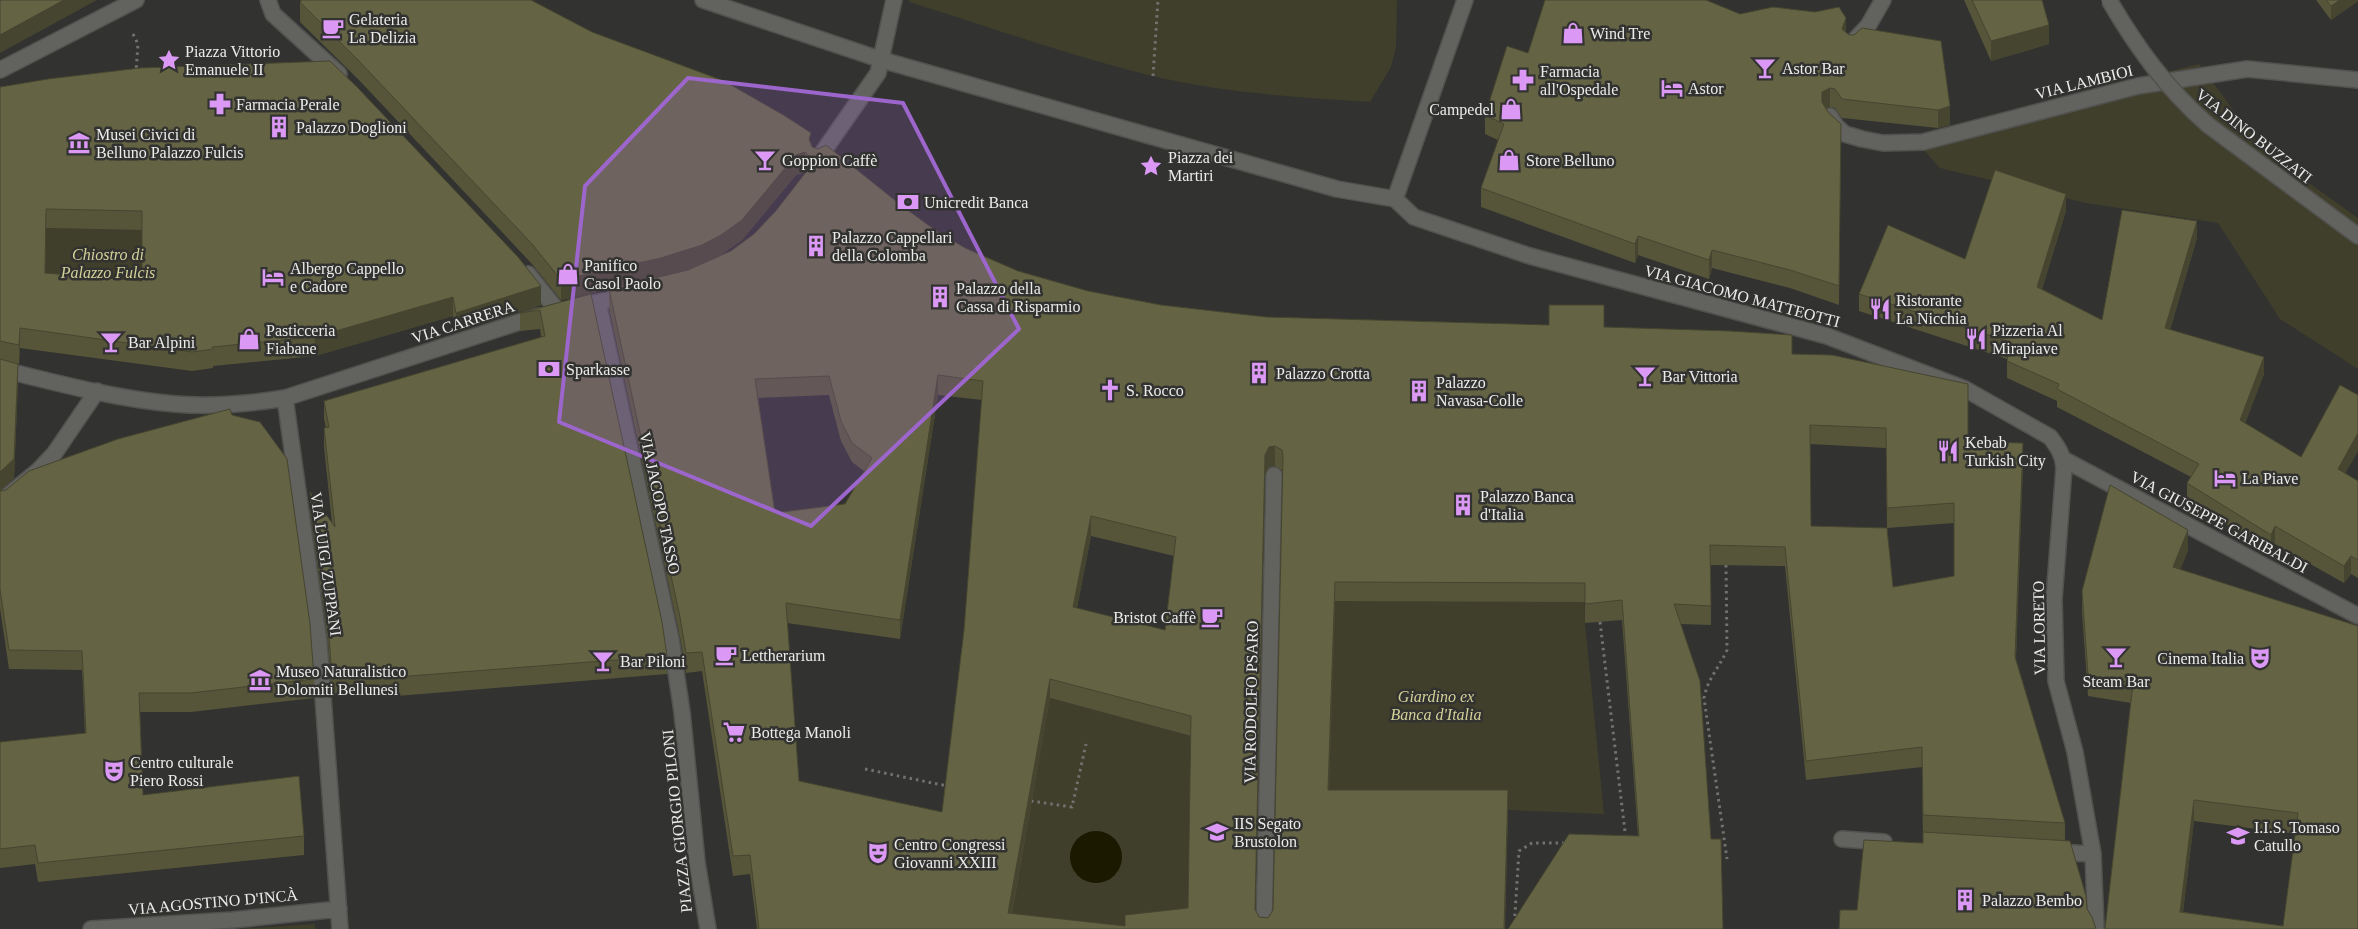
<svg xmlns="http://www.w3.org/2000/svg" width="2358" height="929" viewBox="0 0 2358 929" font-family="'Times New Roman',serif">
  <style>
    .green { fill: #403f2b }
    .water { fill: #1b1900 }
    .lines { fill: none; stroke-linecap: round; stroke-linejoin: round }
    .lane-casing { stroke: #51514f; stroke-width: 18 }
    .street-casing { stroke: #51514f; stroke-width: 18 }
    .secondary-casing { stroke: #51514f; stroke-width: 18 }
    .path { stroke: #727270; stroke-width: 3; stroke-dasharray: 2.5 4; stroke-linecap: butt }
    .lane { stroke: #62625f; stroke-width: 15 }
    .street { stroke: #62625f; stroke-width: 15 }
    .secondary { stroke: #62625f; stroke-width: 15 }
    .secondary-bridge-casing { stroke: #51514f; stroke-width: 18; stroke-linecap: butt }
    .secondary-bridge { stroke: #62625f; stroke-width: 15 }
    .wall { fill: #56553a; fill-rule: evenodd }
    .shaded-wall { fill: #464530 }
    .building { fill: #646344; stroke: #464530; fill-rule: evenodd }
    .marked { fill: #9d66cc; fill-opacity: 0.2; stroke: #9d66cc; stroke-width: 4; stroke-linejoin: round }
    .labels { text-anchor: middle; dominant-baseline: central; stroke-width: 5; stroke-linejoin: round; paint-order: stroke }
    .poi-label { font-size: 16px; fill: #ececeb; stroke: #323230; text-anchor: start }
    .street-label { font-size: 16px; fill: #ececeb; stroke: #323230 }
    .park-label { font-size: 16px; font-style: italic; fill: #d4d198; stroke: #323230 }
  </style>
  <rect width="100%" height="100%" fill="#323230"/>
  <path class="green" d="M909,0H1397L1396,47L1391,67L1370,102C1297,97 1224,93 1152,76C1070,56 990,27 909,2Z
    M2199,64L2263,150L2358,218V369L2280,319L2218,223L2086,203L1940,168L1912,137Z
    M46,228L142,230V300L45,292Z
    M1583,537L1585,623L1604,814L1508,810H1328L1335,592Z
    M1050,698L1191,736L1188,928L1009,929Z
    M315,924V929H240Z"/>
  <path class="water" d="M1070 857a26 26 0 1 1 52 0a26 26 0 1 1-52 0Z"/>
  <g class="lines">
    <g class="lane-casing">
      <path id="lane" d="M1842,839L1884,842
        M2054,852L2093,854"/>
    </g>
    <g class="street-casing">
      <path id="street" d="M268,0L273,14L339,74
        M703,0L882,60L1337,189L1395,199
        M1852,43L1868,26L1883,0
        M0,70L136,0
        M1830,116L1836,126L1845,134L1862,139L1883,143L1923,142L2138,86L2247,69L2358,80
        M818,159L878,73L894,0
        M1395,199L1414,217L1530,256L1827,336L1965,389L2050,437C2058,447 2063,455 2064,468L2054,599L2056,681L2075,752L2093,854L2096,929
        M1395,199L1465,0
        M528,274L557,310
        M598,302L671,639L682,712L697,862L708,929
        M573,307L628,296
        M0,369C57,383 116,399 175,404C212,407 249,404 285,398L538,316
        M285,398L319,642L340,929
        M2063,459L2358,616
        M0,502L39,470L54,454L97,391
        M91,929L233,920L339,909
        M1264,929L1274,475"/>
    </g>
    <g class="secondary-casing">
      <path id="secondary" d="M2208,125L2358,236"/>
    </g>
    <path class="path" d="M133,34L138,44L136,72
      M1153,76L1158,0
      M1726,565L1727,650C1719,668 1708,678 1704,698L1727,859
      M1600,622L1626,840
      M865,769L947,786
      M1031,801L1072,807L1086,744
      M1514,929L1519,851L1532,843H1567"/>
    <use href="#lane" class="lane"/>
    <use href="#street" class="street"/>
    <use href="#secondary" class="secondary"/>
    <g class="secondary-bridge-casing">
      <path id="secondary-bridge" d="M2109,0C2137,48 2166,88 2208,125"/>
    </g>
    <use href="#secondary-bridge" class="secondary-bridge"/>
  </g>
  <path class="wall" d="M1964,0H2042L2049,44L1991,61Z
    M2316,0H2358V1L2331,20Z
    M300,2L592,32L811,143L812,147L902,206L935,230L965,248L1018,271L1088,291L1161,305L1266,317L1604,327L1792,354L1968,442L2023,463L2016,659L2065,823V841L1857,910L1923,843L1922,767L1806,780L1785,566L1711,565V625L1680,624L1711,839L1638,836L1622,620L1585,623V602L1335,601L1329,790L1508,810L1505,929H757L750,874L733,876L702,671L686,673L680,637L609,308V289L561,300L532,264L358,79L300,22ZM805,172L806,173L775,212L754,234L731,251L710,260L721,255L742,240L796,175ZM697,266L688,270L677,273ZM829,395L841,441L852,462L864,471L845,504L775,513L758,398ZM938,395L982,400L964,630L942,812L799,781L787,623L900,639ZM1810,444L1886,448L1887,528L1954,523V576L1893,587L1811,526ZM1275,466L1282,470L1283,474L1273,910L1268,918L1259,917L1255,910L1265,475L1269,467ZM1091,536L1174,556L1165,630L1077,608ZM1050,698L1191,736L1188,908L1125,926L1012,914Z
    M1740,14L1846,32L1849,35L1941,41L1950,125L1938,128L1842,118L1835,108L1830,107L1826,109L1828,112L1841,124L1839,305L1790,288L1712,268L1709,279L1638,255L1635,263L1481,207V188L1498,140L1485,134V115L1528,53Z
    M0,87L541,305L456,332L453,316L315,356L213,366V368L192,371L20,348L19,364L16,363L18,383L14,478L0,491ZM46,228L142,230V281L45,273Z
    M2066,211L2042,289L2102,320L2197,238L2170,330L2264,374L2245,423L2301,457L2358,395V451L2345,473L2358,481V578L2351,574L2344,583L2275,544L2271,552L2187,500V483L2191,477L2057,407V401L2007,378V359L1859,311V294L1965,259Z
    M591,294L667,656V674L397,696H332L328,641L310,511V492L332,523L324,447V428H326L324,419V401L541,337L540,329L520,331V313Z
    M0,491L314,679V698L191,712H140L143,795L304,836V855L38,882L35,864L0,868V742L85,733L82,670L9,669L0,608Z
    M2188,550L2180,570L2358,929H2105L2131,703L2088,696L2082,612V591ZM2194,821L2295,834L2283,926L2183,912Z"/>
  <path class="shaded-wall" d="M64,0H97L0,53V35Z
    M2340,0H2358V1L2331,20V6Z
    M1846,18V37L1842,29Z
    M2049,25V44L1991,61V41Z
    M1830,88V107L1822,111V92Z
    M1950,106V125L1938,128V110Z
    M805,152V172L796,175L742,240L721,255L702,264L661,278L561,300V280L796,155Z
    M2066,194V211L2037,304V287Z
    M2197,221V238L2165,346V328Z
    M1638,236V255L1635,263V244Z
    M1712,250V268L1709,279V260Z
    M541,286V305L456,332V313Z
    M453,297V316L315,356V337Z
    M20,328V348L19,364V345Z
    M2264,357V374L2240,437V420Z
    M18,364V383L14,478L0,491V472Z
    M938,375V395L900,639V620Z
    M2358,433V451L2338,486V469Z
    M2023,443V463L2015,677V657Z
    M1275,446V466L1269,467L1265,475L1255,929L1265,455L1269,447Z
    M1091,516V536L1073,627V607Z
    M2275,526V544L2271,552V535Z
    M2188,530V550L2173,588V567Z
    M2351,556V574L2344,583V566Z
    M1335,582V601L1328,810V790Z
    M1050,679V698L1009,929L1008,913Z
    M1508,790V810L1504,929Z
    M2194,800V821L2181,929L2180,912Z"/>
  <path class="building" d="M0,0H64L0,35Z
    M301,0H531L592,32L724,81L785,116L811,133L809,139L812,147L818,149L826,145L902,206L935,230L965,248L1018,271L1088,291L1161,305L1266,317L1549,325V305H1604V327L1730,331L1792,335V354L1832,355L1968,384V442L2023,443L2015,657L2065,823L1923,815L1922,747L1806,761L1785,547L1710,545L1711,606L1674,604L1700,681L1711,839H1721L1723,929H1508L1569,834L1639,836L1622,600L1585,604V583L1335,582L1328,790H1508L1504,929H759L750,855L733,856L702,652L686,653L680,617L609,289L688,270L731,251L754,234L775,212L810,167L811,158L805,152L796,155L742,220L721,235L702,245L661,258L561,280L532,244L358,60L300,2ZM938,375L983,381L964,630L942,812L799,781L786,603L900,620ZM829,376L841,421L852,443L872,458L845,504L775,513L755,379ZM1810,425L1886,428L1887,508L1954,503V576L1893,587L1887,528L1811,526ZM1275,446L1282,450L1283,456L1273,910L1268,918L1259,917L1255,909L1265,455L1269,447ZM1091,516L1176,537L1165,630L1073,607ZM1050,679L1191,716L1188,908L1125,915V926L1008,913Z
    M1545,0H1706L1740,14L1773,7L1815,12L1839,7L1846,18L1842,29L1849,35H1854L1862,28L1941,41L1950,106L1938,110L1842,99L1835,89L1830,88L1822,92V102L1828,112L1841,124L1839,286L1790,270L1712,250L1709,260L1638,236L1635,244L1481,188L1504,124L1485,115L1507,46L1528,53Z
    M1972,0H2042L2049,25L1991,41Z
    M2326,0H2340L2331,6Z
    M330,61L357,87L518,257L541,286L456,313L453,297L315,337L212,347L213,349L192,352L20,328L19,345L0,341V87L48,79L140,68ZM46,209L142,211V281L45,273Z
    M1995,170L2066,194L2037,287L2102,320L2122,210L2197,221L2165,328L2264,357L2240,420L2301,457L2340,385L2358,395V433L2338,469L2358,481V560L2351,556L2344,566L2275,526L2271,535L2187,483L2199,464L2057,389L2059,384L2007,361L2010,342L1859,294L1888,225L1965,259Z
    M591,294L662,622L667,656L397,677L332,678L328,622L310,492L335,527L324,428L329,427L324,401L545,336L540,310L520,313Z
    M0,359L18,364L14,459L0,472Z
    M230,409L232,415L260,422L287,459L310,624L314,679L191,693H139L143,795L299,776L304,836L38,863L35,845L0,849V742L86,733L82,651L9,650L0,589V491L6,490L29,471L118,439Z
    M2110,485L2188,530L2173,567L2358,626V929H2105L2133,683L2088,675L2082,591ZM2194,800L2298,813L2283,926L2180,912Z
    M1923,832L2070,841L2086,896L2087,909L2092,917L2096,929H1839L1840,910H1857L1864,840L1923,843Z"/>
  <path class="marked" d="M688,78L903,103L1019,329L811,526L559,422L585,186Z"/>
  <defs>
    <g id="cafe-bare" transform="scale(1.725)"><path d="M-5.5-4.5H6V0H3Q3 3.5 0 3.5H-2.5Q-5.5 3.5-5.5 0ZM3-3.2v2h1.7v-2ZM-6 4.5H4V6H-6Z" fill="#db99f5" stroke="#323230" stroke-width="2.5" paint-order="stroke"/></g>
    <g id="shop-bare" transform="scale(1.725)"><path d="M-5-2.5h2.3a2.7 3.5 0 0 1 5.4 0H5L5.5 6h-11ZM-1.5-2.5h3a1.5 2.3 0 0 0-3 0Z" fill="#db99f5" stroke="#323230" stroke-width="2.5" paint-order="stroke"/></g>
    <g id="sight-bare" transform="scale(1.725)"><path d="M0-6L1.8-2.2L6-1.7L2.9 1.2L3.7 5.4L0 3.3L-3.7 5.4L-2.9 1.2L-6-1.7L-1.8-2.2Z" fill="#db99f5" stroke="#323230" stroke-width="2.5" paint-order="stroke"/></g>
    <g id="bar-bare" transform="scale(1.725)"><path d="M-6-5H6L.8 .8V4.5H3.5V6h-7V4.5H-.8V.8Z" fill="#db99f5" stroke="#323230" stroke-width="2.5" paint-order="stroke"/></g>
    <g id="pharmacy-bare" transform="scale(1.725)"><path d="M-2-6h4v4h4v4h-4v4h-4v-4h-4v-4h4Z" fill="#db99f5" stroke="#323230" stroke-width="2.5" paint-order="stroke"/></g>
    <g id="hotel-bare" transform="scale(1.725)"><path d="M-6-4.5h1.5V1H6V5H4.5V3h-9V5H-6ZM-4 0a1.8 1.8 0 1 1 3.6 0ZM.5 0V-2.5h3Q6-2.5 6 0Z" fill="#db99f5" stroke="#323230" stroke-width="2.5" paint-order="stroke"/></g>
    <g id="building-bare" transform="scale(1.725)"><path d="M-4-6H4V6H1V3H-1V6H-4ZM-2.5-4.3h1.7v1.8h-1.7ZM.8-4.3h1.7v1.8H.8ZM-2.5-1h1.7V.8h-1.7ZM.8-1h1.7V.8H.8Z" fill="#db99f5" stroke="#323230" stroke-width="2.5" paint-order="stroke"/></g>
    <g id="museum-bare" transform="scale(1.725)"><path d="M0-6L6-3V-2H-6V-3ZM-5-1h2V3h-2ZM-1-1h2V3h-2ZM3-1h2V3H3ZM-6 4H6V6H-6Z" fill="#db99f5" stroke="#323230" stroke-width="2.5" paint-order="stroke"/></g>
    <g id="bank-bare" transform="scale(1.725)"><path d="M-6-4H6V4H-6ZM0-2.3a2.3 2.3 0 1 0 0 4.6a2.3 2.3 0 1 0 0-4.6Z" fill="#db99f5" stroke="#323230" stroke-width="2.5" paint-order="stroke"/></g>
    <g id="restaurant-bare" transform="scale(1.725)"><path d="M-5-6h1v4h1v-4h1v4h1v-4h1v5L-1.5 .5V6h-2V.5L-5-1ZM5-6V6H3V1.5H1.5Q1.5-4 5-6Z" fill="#db99f5" stroke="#323230" stroke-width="2.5" paint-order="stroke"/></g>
    <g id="church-bare" transform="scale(1.725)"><path d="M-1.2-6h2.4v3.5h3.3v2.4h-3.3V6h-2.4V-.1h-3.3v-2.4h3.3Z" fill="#db99f5" stroke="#323230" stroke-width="2.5" paint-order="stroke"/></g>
    <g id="theatre-bare" transform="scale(1.725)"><path d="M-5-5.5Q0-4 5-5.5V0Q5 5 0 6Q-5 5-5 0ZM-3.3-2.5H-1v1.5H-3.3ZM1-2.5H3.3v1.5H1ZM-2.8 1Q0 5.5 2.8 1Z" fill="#db99f5" stroke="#323230" stroke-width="2.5" paint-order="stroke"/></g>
    <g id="supermarket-bare" transform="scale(1.725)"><path d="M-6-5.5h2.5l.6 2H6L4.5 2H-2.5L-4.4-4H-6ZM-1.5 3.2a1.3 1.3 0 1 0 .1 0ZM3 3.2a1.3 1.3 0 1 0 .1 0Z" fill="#db99f5" stroke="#323230" stroke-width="2.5" paint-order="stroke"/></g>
    <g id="school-bare" transform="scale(1.725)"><path d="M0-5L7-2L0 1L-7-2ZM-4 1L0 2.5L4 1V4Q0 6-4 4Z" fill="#db99f5" stroke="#323230" stroke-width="2.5" paint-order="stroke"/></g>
  </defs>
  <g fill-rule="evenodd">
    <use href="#cafe-bare" x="333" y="28"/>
    <use href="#shop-bare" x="1573" y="33"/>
    <use href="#sight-bare" x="169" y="60"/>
    <use href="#bar-bare" x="1765" y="68"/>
    <use href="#pharmacy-bare" x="1523" y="80"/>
    <use href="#hotel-bare" x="1672" y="88"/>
    <use href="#pharmacy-bare" x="220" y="104"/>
    <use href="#shop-bare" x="1511" y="109"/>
    <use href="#building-bare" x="279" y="127"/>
    <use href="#museum-bare" x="79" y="143"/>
    <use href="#bar-bare" x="765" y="160"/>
    <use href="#shop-bare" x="1509" y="160"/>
    <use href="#sight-bare" x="1151" y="166"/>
    <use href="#bank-bare" x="908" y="202"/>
    <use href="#building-bare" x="816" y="246"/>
    <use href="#shop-bare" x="568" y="274"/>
    <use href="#hotel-bare" x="273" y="277"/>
    <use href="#building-bare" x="940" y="297"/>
    <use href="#restaurant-bare" x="1880" y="309"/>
    <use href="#shop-bare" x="249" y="339"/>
    <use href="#restaurant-bare" x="1976" y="339"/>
    <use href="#bar-bare" x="111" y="342"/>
    <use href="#bank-bare" x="549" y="369"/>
    <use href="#building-bare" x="1259" y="373"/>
    <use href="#bar-bare" x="1645" y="376"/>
    <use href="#church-bare" x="1110" y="390"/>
    <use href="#building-bare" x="1419" y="391"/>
    <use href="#restaurant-bare" x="1948" y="451"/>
    <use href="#hotel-bare" x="2225" y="478"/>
    <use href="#building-bare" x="1463" y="505"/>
    <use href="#cafe-bare" x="1212" y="617"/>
    <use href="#cafe-bare" x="726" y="655"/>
    <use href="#bar-bare" x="2116" y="657"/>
    <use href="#theatre-bare" x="2260" y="658"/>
    <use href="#bar-bare" x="603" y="661"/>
    <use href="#museum-bare" x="260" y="680"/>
    <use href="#supermarket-bare" x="734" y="732"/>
    <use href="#theatre-bare" x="114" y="771"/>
    <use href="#school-bare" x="1217" y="832"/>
    <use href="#school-bare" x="2238" y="836"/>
    <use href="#theatre-bare" x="878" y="853"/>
    <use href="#building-bare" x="1965" y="900"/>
  </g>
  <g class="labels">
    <g class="poi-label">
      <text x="349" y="19">Gelateria<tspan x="349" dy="18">La Delizia</tspan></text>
      <text x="1590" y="33">Wind Tre</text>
      <text x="185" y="51">Piazza Vittorio<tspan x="185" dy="18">Emanuele II</tspan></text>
      <text x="1782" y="68">Astor Bar</text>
      <text x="1540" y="71">Farmacia<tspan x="1540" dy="18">all'Ospedale</tspan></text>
      <text x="1688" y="88">Astor</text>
      <text x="236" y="104">Farmacia Perale</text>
      <text x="1494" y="109" text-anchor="end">Campedel</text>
      <text x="296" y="127">Palazzo Doglioni</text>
      <text x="96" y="134">Musei Civici di<tspan x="96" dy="18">Belluno Palazzo Fulcis</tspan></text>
      <text x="1168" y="157">Piazza dei<tspan x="1168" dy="18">Martiri</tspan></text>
      <text x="782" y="160">Goppion Caffè</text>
      <text x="1526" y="160">Store Belluno</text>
      <text x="924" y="202">Unicredit Banca</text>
      <text x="832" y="237">Palazzo Cappellari<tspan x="832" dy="18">della Colomba</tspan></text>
      <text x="584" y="265">Panifico<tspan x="584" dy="18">Casol Paolo</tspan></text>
      <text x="290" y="268">Albergo Cappello<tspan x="290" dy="18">e Cadore</tspan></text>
      <text x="956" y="288">Palazzo della<tspan x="956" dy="18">Cassa di Risparmio</tspan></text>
      <text x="1896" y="300">Ristorante<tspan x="1896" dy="18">La Nicchia</tspan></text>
      <text x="266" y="330">Pasticceria<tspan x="266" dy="18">Fiabane</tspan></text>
      <text x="1992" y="330">Pizzeria Al<tspan x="1992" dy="18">Mirapiave</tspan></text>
      <text x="128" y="342">Bar Alpini</text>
      <text x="566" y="369">Sparkasse</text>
      <text x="1276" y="373">Palazzo Crotta</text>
      <text x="1662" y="376">Bar Vittoria</text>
      <text x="1436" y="382">Palazzo<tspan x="1436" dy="18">Navasa-Colle</tspan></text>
      <text x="1126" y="390">S. Rocco</text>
      <text x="1965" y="442">Kebab<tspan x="1965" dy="18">Turkish City</tspan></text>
      <text x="2242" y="478">La Piave</text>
      <text x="1480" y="496">Palazzo Banca<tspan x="1480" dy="18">d'Italia</tspan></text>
      <text x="1196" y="617" text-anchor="end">Bristot Caffè</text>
      <text x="742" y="655">Lettherarium</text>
      <text x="2244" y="658" text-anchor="end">Cinema Italia</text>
      <text x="620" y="661">Bar Piloni</text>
      <text x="276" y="671">Museo Naturalistico<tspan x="276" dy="18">Dolomiti Bellunesi</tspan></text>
      <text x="2116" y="681" text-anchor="middle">Steam Bar</text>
      <text x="751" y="732">Bottega Manoli</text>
      <text x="130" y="762">Centro culturale<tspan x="130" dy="18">Piero Rossi</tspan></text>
      <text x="1234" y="823">IIS Segato<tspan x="1234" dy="18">Brustolon</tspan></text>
      <text x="2254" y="827">I.I.S. Tomaso<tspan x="2254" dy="18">Catullo</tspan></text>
      <text x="894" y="844">Centro Congressi<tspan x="894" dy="18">Giovanni XXIII</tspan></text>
      <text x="1982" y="900">Palazzo Bembo</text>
    </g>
    <g class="street-label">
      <text transform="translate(2084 82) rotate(-14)">VIA LAMBIOI</text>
      <text transform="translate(2254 136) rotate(38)">VIA DINO BUZZATI</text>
      <text transform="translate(1742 296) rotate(15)">VIA GIACOMO MATTEOTTI</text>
      <text transform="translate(463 322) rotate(-18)">VIA CARRERA</text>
      <text transform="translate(660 503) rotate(78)">VIA JACOPO TASSO</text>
      <text transform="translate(2219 522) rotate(28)">VIA GIUSEPPE GARIBALDI</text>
      <text transform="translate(326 564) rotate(82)">VIA LUIGI ZUPPANI</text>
      <text transform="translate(2039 628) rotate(-91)">VIA LORETO</text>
      <text transform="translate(1251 702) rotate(-89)">VIA RODOLFO PSARO</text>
      <text transform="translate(677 821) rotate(-96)">PIAZZA GIORGIO PILONI</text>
      <text transform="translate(213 902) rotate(-5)">VIA AGOSTINO D'INCÀ</text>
    </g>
    <g class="park-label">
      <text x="108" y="254">Chiostro di<tspan x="108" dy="18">Palazzo Fulcis</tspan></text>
      <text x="1436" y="696">Giardino ex<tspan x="1436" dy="18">Banca d'Italia</tspan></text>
    </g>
  </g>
</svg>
